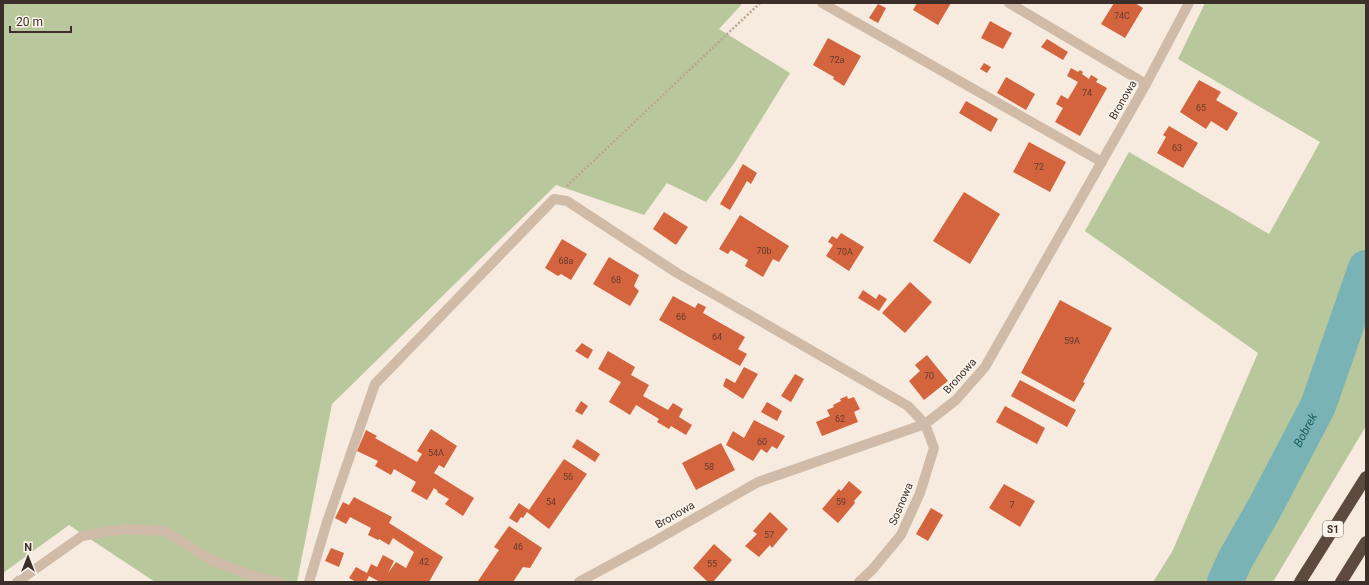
<svg xmlns="http://www.w3.org/2000/svg" width="1369" height="585" viewBox="0 0 1369 585" font-family="Roboto,sans-serif">
  <style>
    .green { fill: #b8c79c }
    .lines { fill: none; stroke-linecap: round; stroke-linejoin: round }
    .river { stroke: #79b3b6; stroke-width: 36 }
    .building { fill: #d4643e }
    .path { stroke: #bca492; stroke-width: 2.5; stroke-dasharray: 2 2; stroke-linecap: butt }
    .lane { stroke: #d0bba8; stroke-width: 10 }
    .street { stroke: #d0bba8; stroke-width: 10 }
    .highway { stroke: #5e493f; stroke-width: 12 }
    .labels { text-anchor: middle; dominant-baseline: central; stroke-width: 3.5; stroke-linejoin: round; paint-order: stroke }
    .number-label { font-size: 9px; fill: #623c2e }
    .shield { fill: #fcf5ec; stroke: #766a64; stroke-width: 1 }
    .shield-label { font-size: 10px; font-weight: bold; fill: #3c2f29 }
    .street-label { font-size: 11px; fill: #3c2f29; stroke: #fcf5ec }
    .water-label { font-size: 12px; font-style: italic; fill: #195e63; stroke: #fcf5ec }
  </style>
  <rect width="100%" height="100%" fill="#f6ebde"/>
  <path class="green" d="M3,3H743L719,29L790,73L735,162L706,202L667,183L644,215L556,185L332,404L297,582H155L69,525L3,573Z
    M1205,3H1366V426L1273,582H1153L1172,552L1258,353L1085,231L1129,152L1269,234L1320,142L1178,59Z"/>
  <g class="lines">
    <path class="river" id="s1" d="M1225,582L1235,560L1264,509L1318,406L1366,268"/>
  </g>
  <path class="building" d="M917,3H951L938,25L913,10Z
    M1114,3H1135L1143,8L1125,38L1101,24Z
    M878,4L886,8L878,23L869,18Z
    M990,21L1012,33L1003,49L981,38Z
    M828,38L861,56L844,86L833,79L834,77L813,65Z
    M1047,39L1068,52L1063,60L1041,47Z
    M984,63L991,67L987,73L980,69Z
    M1071,68L1078,72L1080,70L1083,72L1082,74L1089,79L1091,75L1098,79L1096,82L1107,88L1080,136L1055,122L1063,108L1056,104L1061,95L1068,99L1078,82L1067,76Z
    M1006,77L1035,94L1026,110L997,93Z
    M1199,80L1221,92L1216,100L1238,113L1227,131L1211,121L1206,129L1180,112Z
    M966,101L998,119L991,132L959,113Z
    M1169,126L1198,143L1183,168L1157,153L1166,137L1163,135Z
    M1029,142L1066,162L1050,192L1013,172Z
    M743,164L757,173L751,184L747,181L730,210L720,204Z
    M964,192L1000,214L970,264L933,241Z
    M664,212L688,227L676,245L653,229Z
    M740,215L789,246L779,262L773,259L763,277L745,266L748,260L731,250L728,254L719,249Z
    M841,233L864,247L849,271L826,256L833,245L828,242L832,236L837,239Z
    M562,239L587,254L571,280L561,274L558,276L545,268Z
    M609,257L639,275L634,286L639,291L630,306L593,284Z
    M910,282L932,302L905,333L882,313Z
    M863,290L876,299L879,294L887,299L879,311L858,298Z
    M673,296L695,308L698,303L706,307L703,313L745,337L738,349L747,354L740,366L659,320Z
    M1060,300L1112,328L1083,382L1085,383L1074,402L1021,373Z
    M582,343L593,350L588,359L575,351Z
    M608,351L635,367L631,375L649,385L643,396L668,410L673,403L683,409L679,417L692,425L686,435L671,426L669,429L657,422L659,419L636,405L630,415L609,402L621,382L598,369Z
    M927,355L948,381L924,400L909,381L920,371L915,365Z
    M744,367L758,374L743,399L723,386L726,378L735,383Z
    M795,374L804,379L791,402L781,396Z
    M1020,380L1076,410L1067,427L1011,396Z
    M847,396L848,399L854,397L860,409L854,412L858,422L822,436L816,422L830,416L827,410L834,407L833,405L841,401L840,399Z
    M581,401L588,406L582,415L575,411Z
    M767,402L782,411L777,421L761,412Z
    M1005,406L1045,428L1037,444L996,422Z
    M754,420L785,436L777,449L772,446L767,453L761,449L753,461L726,445L733,431L744,438Z
    M431,429L457,446L444,468L439,465L434,473L474,498L463,516L445,504L449,499L437,492L438,491L434,488L427,500L411,491L416,482L394,469L391,475L375,466L378,461L357,451L366,430L377,436L375,438L417,462L422,454L417,451Z
    M577,439L600,454L595,462L572,447Z
    M721,443L735,470L696,490L682,463Z
    M564,459L587,474L549,529L527,512L523,518L521,517L517,523L509,518L519,503L529,510Z
    M849,481L862,492L854,501L855,503L838,523L822,509L839,489L841,491Z
    M1004,484L1035,501L1020,527L989,508Z
    M354,497L392,517L389,523L443,557L429,582H380L369,576L366,582H356L349,578L356,567L367,573L371,564L377,567L383,555L394,561L388,573L396,562L406,568L414,552L393,538L389,545L379,539L378,540L368,535L371,528L350,517L346,524L335,518L343,502L349,505Z
    M931,508L943,515L928,541L916,534Z
    M770,512L788,529L772,548L770,545L759,557L745,546L757,534L753,531Z
    M509,526L542,548L530,568L523,567L513,582H480L478,581L499,550L494,547Z
    M714,544L732,560L713,582H708L693,568Z
    M331,548L344,553L339,567L325,561Z"/>
  <g class="lines">
    <path class="path" d="M567,186L760,3"/>
    <path class="lane" d="M822,3L1102,162
      M1009,3L1146,84
      M17,582L82,536L124,529L164,531L212,560L252,576L279,582
      M309,582L327,522L375,384L554,199L567,201L677,273L908,406L925,424"/>
    <path class="street" d="M579,582L653,542L758,482L925,424L956,400L985,367L1146,84L1189,3
      M859,582L872,570L901,535L920,493L934,448L925,424"/>
    <path class="highway" d="M1300,582L1366,477
      M1341,582L1366,542"/>
  </g>
  <g class="labels">
    <g class="number-label">
      <text x="1122" y="16">74C</text>
      <text x="837" y="60">72a</text>
      <text x="1087" y="93">74</text>
      <text x="1201" y="108">65</text>
      <text x="1177" y="148">63</text>
      <text x="1039" y="167">72</text>
      <text x="764" y="251">70b</text>
      <text x="845" y="252">70A</text>
      <text x="566" y="261">68a</text>
      <text x="616" y="280">68</text>
      <text x="681" y="317">66</text>
      <text x="717" y="337">64</text>
      <text x="1072" y="341">59A</text>
      <text x="929" y="376">70</text>
      <text x="840" y="419">62</text>
      <text x="762" y="442">60</text>
      <text x="436" y="453">54A</text>
      <text x="709" y="467">58</text>
      <text x="568" y="477">56</text>
      <text x="551" y="502">54</text>
      <text x="841" y="502">59</text>
      <text x="1012" y="505">7</text>
      <text x="769" y="535">57</text>
      <text x="518" y="547">46</text>
      <text x="424" y="562">42</text>
      <text x="712" y="564">55</text>
    </g>
    <rect class="shield" x="1323" y="521" width="20" height="16" rx="3"/>
    <g class="shield-label">
      <text x="1333" y="529">S1</text>
    </g>
    <g class="street-label">
      <text transform="translate(1123 100) rotate(-60)">Bronowa</text>
      <text transform="translate(960 376) rotate(-48)">Bronowa</text>
      <text transform="translate(901 504) rotate(-67)">Sosnowa</text>
      <text transform="translate(675 515) rotate(-30)">Bronowa</text>
    </g>
    <g class="water-label">
      <text stroke="none"><textPath href="#s1" startOffset="172">Bobrek</textPath></text>
    </g>
  </g>
  <rect width="1369" height="585" fill="none" stroke="#3c2f29" stroke-width="8"/>
  <g transform="translate(28 557)" stroke="#fcf5ec" stroke-width="3" paint-order="stroke">
  <path d="M0-3L7 15L0 10L-7 15Z" fill="#3c2f29"/>
  <text y="-6" font-size="11" font-weight="bold" text-anchor="middle" fill="#3c2f29">N</text>
  </g>
  <path d="M10 26v6h61v-6" fill="none" stroke="#3c2f29" stroke-width="2"/>
  <text x="16" y="26" font-size="12" fill="#3c2f29" stroke="#fcf5ec" stroke-width="3" paint-order="stroke">20 m</text>
</svg>
